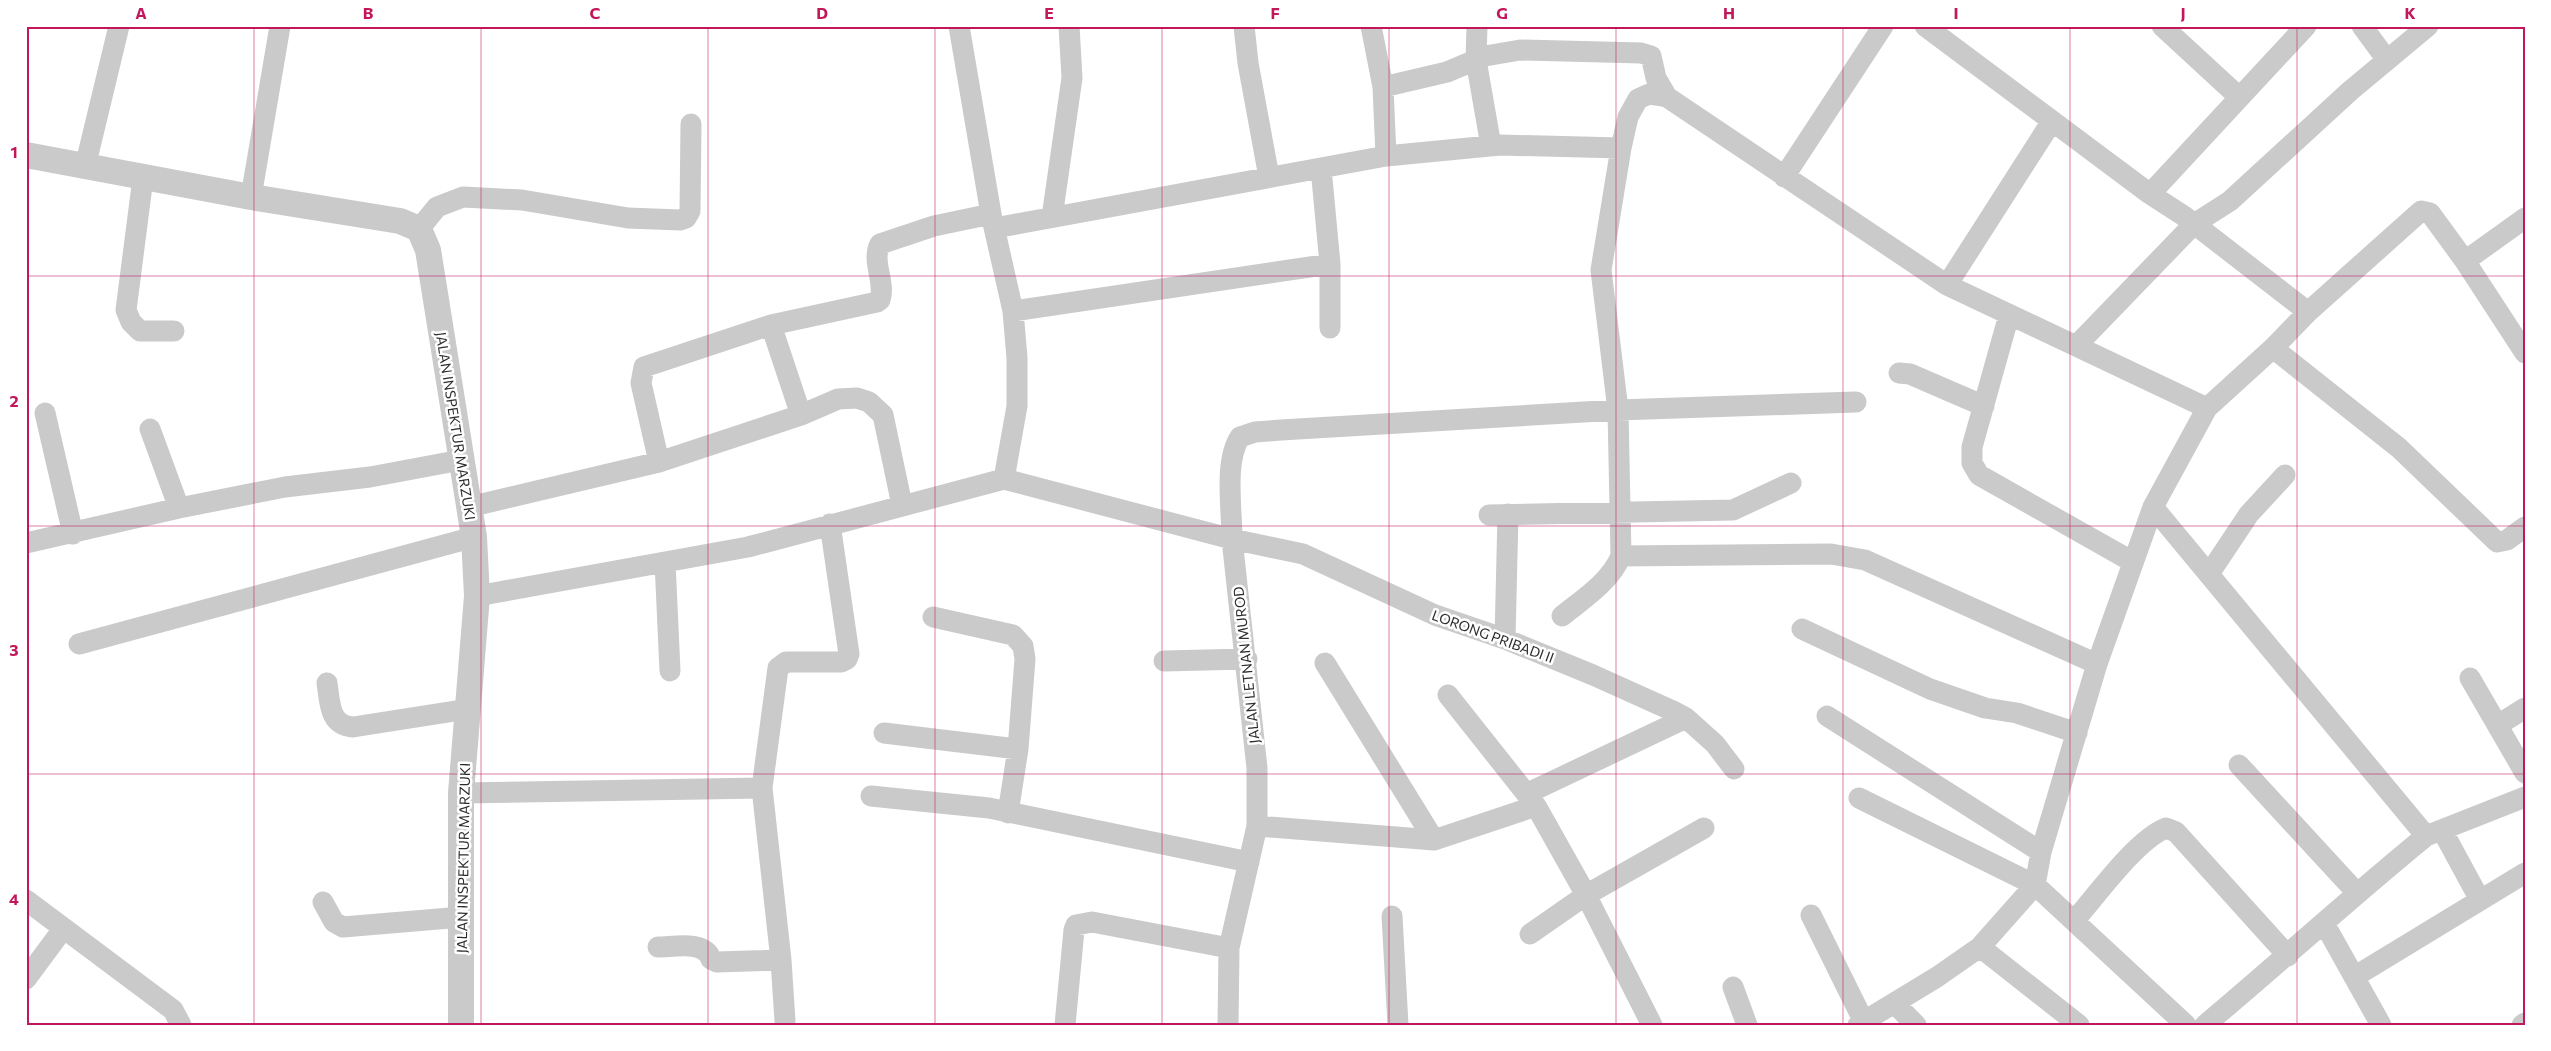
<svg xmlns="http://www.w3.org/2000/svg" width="2551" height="1051" viewBox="0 0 2551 1051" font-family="Commissioner,sans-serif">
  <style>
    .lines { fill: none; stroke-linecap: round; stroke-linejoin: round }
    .minor { stroke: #cacaca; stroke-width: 21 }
    .tertiary { stroke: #cacaca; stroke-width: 26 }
    .grid { fill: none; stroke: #c2185b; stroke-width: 1; stroke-opacity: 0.55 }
    .labels { text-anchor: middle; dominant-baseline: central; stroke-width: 5; stroke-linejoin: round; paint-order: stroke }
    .street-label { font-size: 14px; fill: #2d2d2d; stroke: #fff }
    .neatline { fill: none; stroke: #c2185b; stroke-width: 2 }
    .grid-label { font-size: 16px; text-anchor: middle; font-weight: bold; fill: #c2185b }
  </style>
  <rect width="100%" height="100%" fill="#fff"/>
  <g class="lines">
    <path class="minor" d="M1244,26L1248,63L1269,177
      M1371,26L1383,87L1386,156
      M1477,26L1476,60L1491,146
      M1925,26L2150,194L2184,216L2308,312
      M2162,26L2239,97
      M2362,26L2387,60
      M1383,87L1447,72L1485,56L1520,50L1641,53L1651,56L1656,78L1667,97
      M85,167L119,26
      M1784,177L1883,26
      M143,178L126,310L131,322L140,331H174
      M2150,194L2306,26
      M251,197L280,26
      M1052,217L1072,78L1069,26
      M995,228L1386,156L1500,145L1621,148
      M419,229L437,207L463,197L522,200L628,218L680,220L686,218L690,211L691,124
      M2465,261L2525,218
      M1330,264V328
      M1947,285L2052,121
      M1013,311L1330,264L1321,168
      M2009,315L1972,447V463L1979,475L2133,562
      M771,325L801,415
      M2077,345L2194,224L2230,201L2350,91L2428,26
      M2273,348L2399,448L2497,542L2507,540L2525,527
      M1899,373L1910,374L1984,406
      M45,413L73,534
      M150,429L179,508
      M659,462L641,383L644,367L771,325L877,302L880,300C886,283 871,261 880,244L934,226L991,214
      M1004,479L1232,539L1257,768V826L1229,948L1228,1025
      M469,507L659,462L801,415L838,399L857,398L869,402L883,415L902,505
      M2153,507L2426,836C2351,897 2279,963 2205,1025
      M1489,515L1733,510L1791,483
      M26,543L179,508L285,487L370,477L461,460
      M1621,556L1831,554L1865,560L2097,664
      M665,562L670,671
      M2209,574L2249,514L2285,475
      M477,596L748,547L1004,479L1017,406V358L1013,311L991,214L959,26
      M1562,616C1583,599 1610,582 1621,556L1618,410L1601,270L1621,148L1628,117L1638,99L1649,94L1667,97L1947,285L2207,408
      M933,617L1013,635L1023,646L1025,659L1018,749L1008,813
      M1802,629L1930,689L1985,708L2017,713L2077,733
      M1505,639L1508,514
      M79,644L474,537
      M1164,661L1247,659
      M1325,663L1434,840
      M2470,678L2525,773
      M327,683C330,703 329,725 353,727L468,709
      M1448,695L1536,806L1586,895L1652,1025
      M1827,716L2041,852
      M2498,725L2525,708
      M884,733L1018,749
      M2239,765L2357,893
      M1734,769L1715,744L1686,718L1673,711L1593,675L1505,639L1435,615L1303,554L1232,539C1232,509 1224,461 1240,437L1255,432L1281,430L1618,410L1856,402
      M762,788L778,668L786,662H841L847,659L849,654L830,524
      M461,793L762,788L781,960L785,1021
      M1528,793L1686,718
      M871,796L989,808L1249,862
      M1859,798L2035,885L2186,1025
      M1257,826L1434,840L1536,806
      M2442,830L2480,900
      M2426,836L2525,797
      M26,900L173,1010L181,1025
      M323,902L334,922L343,927L462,917
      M1811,915L1864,1022
      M1392,916L1398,1025
      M2074,921C2097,895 2136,840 2166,828L2176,832L2288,956
      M2324,923L2381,1025
      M1530,934L1586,895L1704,828
      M658,947C674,947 705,940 711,959L717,962L781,960
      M1980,947L2079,1025
      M2354,977L2525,873
      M26,979L63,929
      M1733,987L1747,1025
      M1895,1004L1916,1025
      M1065,1025L1074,930L1076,925L1092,922L1229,948
      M1858,1025L1937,977L1980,947L2035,885L2041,852L2097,664L2153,507L2207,408L2273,348L2308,312L2421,211L2430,213L2465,261L2525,353
      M2522,1025L2525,1023"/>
    <path class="tertiary" d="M26,155L251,197L400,221L419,229L428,250L474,537L477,596L461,793V1025"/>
  </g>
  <path class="grid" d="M254,26V1025M481,26V1025M708,26V1025M935,26V1025M1162,26V1025M1389,26V1025M1616,26V1025M1843,26V1025M2070,26V1025M2297,26V1025M26,276H2525M26,526H2525M26,774H2525"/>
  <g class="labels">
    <g class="street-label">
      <text transform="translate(456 426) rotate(81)">JALAN INSPEKTUR MARZUKI</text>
      <text transform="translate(1493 636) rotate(20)">LORONG PRIBADI II</text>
      <text transform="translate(1246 665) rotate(-96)">JALAN LETNAN MUROD</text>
      <text transform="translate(463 858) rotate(-89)">JALAN INSPEKTUR MARZUKI</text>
    </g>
  </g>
  <rect width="2551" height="1051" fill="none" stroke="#ffffff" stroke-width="55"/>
  <rect x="28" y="28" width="2496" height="996" class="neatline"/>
  <g class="grid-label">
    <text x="141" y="19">A</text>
    <text x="368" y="19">B</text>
    <text x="595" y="19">C</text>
    <text x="822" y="19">D</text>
    <text x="1049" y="19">E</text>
    <text x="1275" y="19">F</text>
    <text x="1502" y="19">G</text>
    <text x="1729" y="19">H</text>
    <text x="1956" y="19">I</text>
    <text x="2183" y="19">J</text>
    <text x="2410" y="19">K</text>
    <text x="14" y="158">1</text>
    <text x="14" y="407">2</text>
    <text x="14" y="656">3</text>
    <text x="14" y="905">4</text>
  </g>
</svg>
